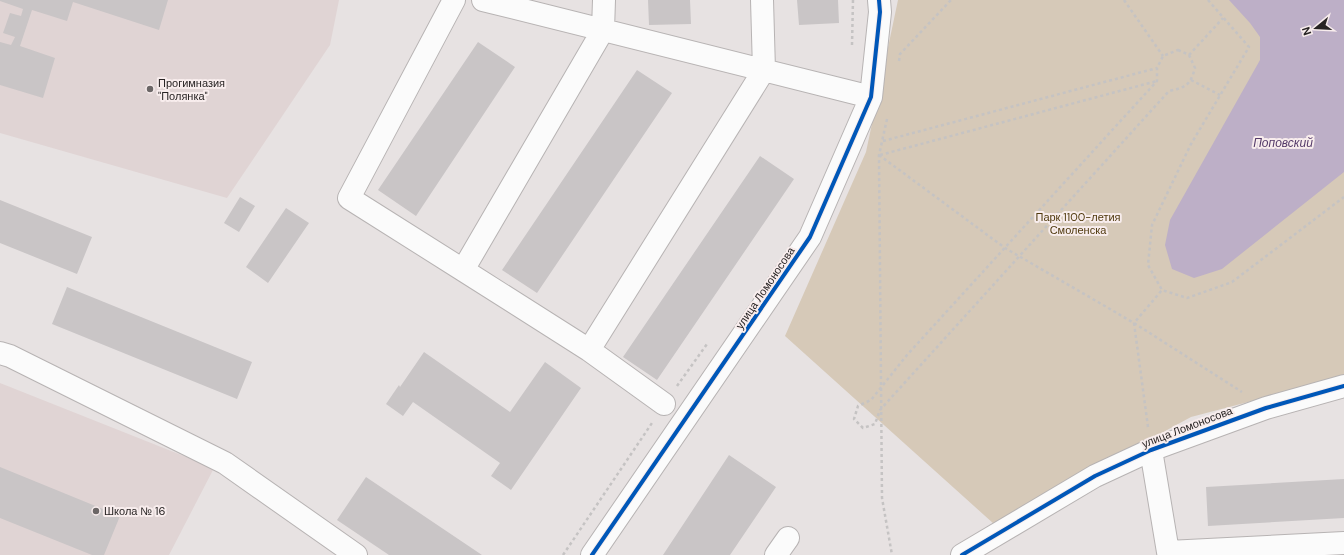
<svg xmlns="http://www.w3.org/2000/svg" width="1344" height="555" viewBox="0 0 1344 555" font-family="'DM Sans',sans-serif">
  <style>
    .built { fill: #e0d4d4 }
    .green { fill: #d6c9b8 }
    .water { fill: #bdafc7 }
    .building { fill: #c9c5c6 }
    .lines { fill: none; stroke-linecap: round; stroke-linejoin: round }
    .minor-casing { stroke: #b7b3b3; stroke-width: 24 }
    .path { stroke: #c5c3c3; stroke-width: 2.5; stroke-dasharray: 3 3; stroke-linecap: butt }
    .minor { stroke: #fbfbfb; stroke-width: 22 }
    .cycleway-casing { stroke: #f8eded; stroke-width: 6 }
    .cycleway { stroke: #0057b8; stroke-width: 4 }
    .poi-dot { fill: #6b6666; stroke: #f8eded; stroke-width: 1.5 }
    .labels { text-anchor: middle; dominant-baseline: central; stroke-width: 4; stroke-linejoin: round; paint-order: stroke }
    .poi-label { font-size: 11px; fill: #282424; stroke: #f8eded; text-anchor: start }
    .park-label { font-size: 11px; fill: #4f390d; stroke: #f8eded }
    .street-label { font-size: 11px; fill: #282424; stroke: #f8eded }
    .water-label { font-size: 12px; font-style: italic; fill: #543a69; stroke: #f8eded }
  </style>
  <rect width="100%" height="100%" fill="#e7e2e2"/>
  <path class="built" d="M0,0H339L330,45L227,198L0,133Z
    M0,383L214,468L169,555H0Z"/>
  <path class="green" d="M898,0H1344V377L1191,417L994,524L785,336L866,152Z"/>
  <path class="water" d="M1229,0H1344V172L1222,269L1194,278L1172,269L1165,245L1170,220L1260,60V37L1250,23Z"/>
  <path class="building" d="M0,0H168L159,30L73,2L67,21L32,10L20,46L55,58L43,98L0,85V42L11,45L15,37L3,33L10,13L21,16L23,9L0,1Z
    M648,0H690L691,24L649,25Z
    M797,0H838L839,23L799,25Z
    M478,42L515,67L416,216L378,190Z
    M637,70L672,93L537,293L502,270Z
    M760,156L794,179L657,380L623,357Z
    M240,197L255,206L239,232L224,223Z
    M0,200L92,237L77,274L0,243Z
    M286,208L309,223L268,283L246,267Z
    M67,287L252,362L237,399L52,324Z
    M424,352L510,412L545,362L581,388L511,490L491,476L500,463L413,402L403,416L386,404L399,385L400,387Z
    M729,455L776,487L730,555H663Z
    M0,467L120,516L104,555H92L0,518Z
    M366,477L482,555H389L337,520Z
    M1344,479V518L1208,526L1206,487Z"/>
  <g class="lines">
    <g class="minor-casing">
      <path id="minor" d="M454,0L349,198L463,270
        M483,0L871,97
        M604,0L603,30L463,270L589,350L664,404
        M589,350L764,70L762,0
        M0,353L10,356L225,463L356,555
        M1151,450L1168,552L1344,543
        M592,555L810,237L871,97L880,12L879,0
        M776,555L788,538
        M962,555L1095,476L1151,450L1266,408L1344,386"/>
    </g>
    <path class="path" d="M1124,0L1163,56
      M1208,0L1249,47L1191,144L1152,225L1148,265L1162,290L1187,298L1232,282L1344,197
      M852,45L853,0
      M1178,50L1189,55L1195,68C1190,85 1187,87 1169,91L880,410L875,424L863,428L854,419L858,406L871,400L907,355L1157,81V68L1163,56Z
      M1189,55L1223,18
      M899,61L900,54L951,0
      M1191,80L1220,95
      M887,119L879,155L882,498L892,555
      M883,141L1157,68
      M879,155L1005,248L1134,323L1242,392
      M880,155L1157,81
      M677,386L707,344
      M1148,427L1134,323L1162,290
      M563,555L652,423"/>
    <use href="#minor" class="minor"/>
    <g class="cycleway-casing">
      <path id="cycleway" d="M592,555L810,237L871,97L880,12L879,0
        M962,555L1095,476L1151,450L1266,408L1344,386"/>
    </g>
    <use href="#cycleway" class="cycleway"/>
  </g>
  <g class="poi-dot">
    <circle cx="150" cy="89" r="4"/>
    <circle cx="96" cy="511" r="4"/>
  </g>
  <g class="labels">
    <g class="poi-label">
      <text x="158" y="83">Прогимназия<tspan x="158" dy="13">"Полянка"</tspan></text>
      <text x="104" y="511">Школа № 16</text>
    </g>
    <g class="park-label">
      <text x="1078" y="217">Парк 1100-летия<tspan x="1078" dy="13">Смоленска</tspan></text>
    </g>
    <g class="street-label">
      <text transform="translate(765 288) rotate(-56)">улица Ломоносова</text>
      <text transform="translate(1187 427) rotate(-21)">улица Ломоносова</text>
    </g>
    <g class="water-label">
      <text x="1283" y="143">Поповский</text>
    </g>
  </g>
  <g transform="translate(1316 28) rotate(252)" stroke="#f8eded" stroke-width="3" paint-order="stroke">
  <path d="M0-3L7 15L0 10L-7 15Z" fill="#282424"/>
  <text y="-6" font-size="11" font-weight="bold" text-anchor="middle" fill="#282424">N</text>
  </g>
</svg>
